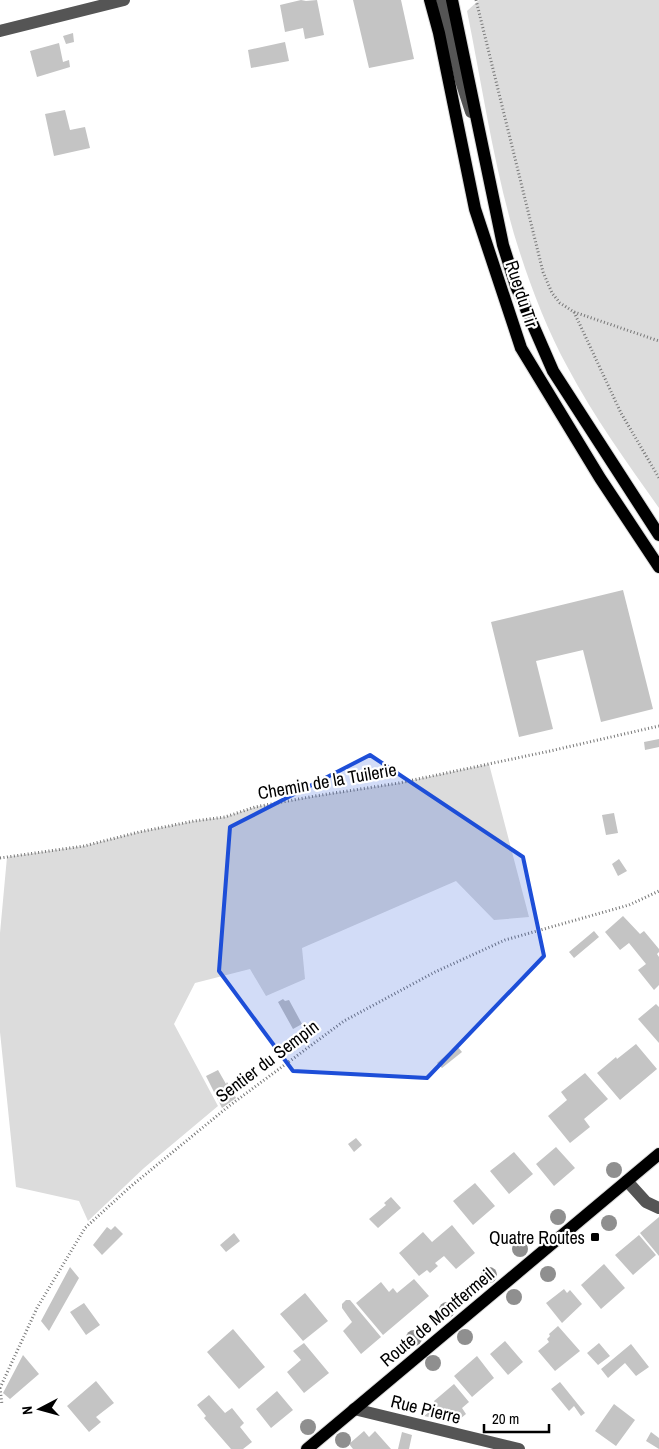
<svg xmlns="http://www.w3.org/2000/svg" width="659" height="1449" viewBox="0 0 659 1449" font-family="'Archivo Narrow',sans-serif">
  <style>
    .green { fill: #dcdcdc }
    .building { fill: #c4c4c4 }
    .lines { fill: none; stroke-linecap: round; stroke-linejoin: round }
    .major-casing { stroke: #dbdbdb; stroke-width: 14 }
    .path { stroke: #777; stroke-width: 3; stroke-dasharray: 1 2.5; stroke-linecap: butt }
    .minor { stroke: #555; stroke-width: 12 }
    .major { stroke: #000; stroke-width: 12 }
    .tree { fill: #8f8f8f }
    .marked { fill: #1d4ed8; fill-opacity: 0.2; stroke: #1d4ed8; stroke-width: 4; stroke-linejoin: round }
    .poi-dot { fill: #000; stroke: #fff; stroke-width: 2 }
    .labels { text-anchor: middle; dominant-baseline: central; stroke-width: 4.5; stroke-linejoin: round; paint-order: stroke }
    .street-label { font-size: 18px; fill: #000; stroke: #fff }
    .poi-label { font-size: 18px; fill: #000; stroke: #fff; text-anchor: end }
  </style>
  <rect width="100%" height="100%" fill="#fff"/>
  <path class="green" d="M479,0H659V508C627,463 594,417 568,368C545,326 528,280 514,234C493,161 482,85 467,11Z
    M489,764L529,917L494,920L456,881L302,948L305,979L266,996L250,969L195,983L174,1024L218,1106L144,1168L88,1221L79,1201L16,1187L0,1032V933L7,857L84,846L139,832L194,821L225,817L255,807L315,796L399,783Z"/>
  <path class="building" d="M301,0L306,1L317,0L324,35L305,39L303,28L285,32L280,5Z
    M353,0H401L414,59L369,68Z
    M73,33L74,42L66,44L63,36Z
    M285,42L289,61L251,68L248,50Z
    M59,43L63,62L69,60L70,67L37,77L30,51Z
    M65,110L70,130L85,127L90,148L54,156L45,114Z
    M623,590L653,709L601,722L583,650L536,661L553,729L519,737L491,622Z
    M659,739V747L645,750L644,742Z
    M614,813L618,833L606,835L602,815Z
    M619,859L627,871L618,876L612,864Z
    M623,916L640,934L644,931L659,949V952L657,954L659,957V985L654,990L638,970L646,964L629,943L620,950L605,932Z
    M594,931L599,937L574,958L569,952Z
    M283,999L285,1001L289,1000L302,1024L293,1029L278,1002Z
    M656,1004L659,1007V1043L638,1019Z
    M636,1044L657,1069L620,1100L597,1073L616,1057L617,1059Z
    M457,1046L462,1052L442,1068L437,1063Z
    M218,1070L226,1084L227,1082L236,1098L222,1108L206,1076Z
    M585,1073L608,1099L584,1119L590,1127L570,1143L548,1116L567,1100L561,1092Z
    M356,1138L362,1145L354,1152L348,1144Z
    M556,1147L575,1168L554,1186L536,1164Z
    M514,1152L533,1174L509,1194L490,1171Z
    M475,1183L495,1206L473,1225L453,1201Z
    M391,1197L401,1208L378,1228L369,1219L386,1205L384,1203Z
    M659,1217V1256L640,1233Z
    M452,1225L475,1253L456,1269L444,1256L435,1263L438,1266L430,1273L427,1270L419,1276L399,1253L423,1232L432,1242Z
    M115,1226L123,1234L102,1255L93,1245L107,1227L111,1230Z
    M234,1233L240,1241L226,1252L220,1245Z
    M639,1235L656,1255L633,1275L615,1255Z
    M604,1264L625,1288L601,1309L581,1285Z
    M70,1267L79,1278L49,1331L41,1321Z
    M414,1279L429,1296L383,1335L356,1303L381,1282L389,1292L393,1288L397,1293Z
    M564,1289L567,1293L570,1290L582,1304L562,1323L546,1303Z
    M305,1293L328,1321L303,1341L280,1314Z
    M346,1300H350L381,1337L361,1354L343,1331L352,1322L342,1308V1304Z
    M84,1303L100,1325L86,1335L70,1312Z
    M558,1326L580,1351L555,1371L538,1351L549,1342L547,1339L550,1336L549,1334Z
    M233,1329L265,1367L239,1389L207,1352Z
    M505,1341L523,1362L508,1375L490,1354Z
    M304,1343L329,1373L304,1393L287,1372L301,1360L293,1351Z
    M599,1343L610,1356L598,1365L587,1353Z
    M631,1344L649,1367L636,1376L625,1363L608,1378L601,1369Z
    M23,1355L39,1374L10,1399L3,1393Z
    M477,1356L494,1378L472,1397L454,1376Z
    M96,1381L114,1403L96,1417L101,1422L89,1432L67,1406Z
    M560,1382L585,1413L581,1416L574,1406L569,1411L551,1389Z
    M454,1384L469,1402L462,1408L466,1414L455,1423L424,1416L437,1406L434,1401Z
    M277,1391L293,1410L271,1428L256,1409Z
    M209,1395L225,1413L232,1408L244,1423L240,1427L252,1442L243,1449H231L204,1418L206,1416L197,1405Z
    M614,1404L635,1420L616,1446L595,1431Z
    M364,1431L369,1437L375,1431L391,1449H353L349,1444Z
    M402,1432L412,1435L409,1449H398Z
    M651,1432L659,1438V1449L646,1441Z"/>
  <g class="lines">
    <g class="major-casing">
      <path id="major" d="M430,0L439,33L475,209L521,348L600,478L659,567
        M452,0L503,245L516,286L553,371L659,535
        M307,1449L659,1154"/>
    </g>
    <path class="path" d="M476,0L543,272L552,293L560,303L574,312L659,341
      M574,312L621,413L659,478
      M0,858L84,846L139,832L194,821L225,817L255,807L315,796L399,783L550,751L659,726
      M0,1388L37,1308L85,1228L130,1187L229,1106L344,1021L435,972L505,940L629,905L659,891
      M0,1388L2,1405"/>
    <path class="minor" d="M442,0L461,81L471,112
      M0,31L124,0
      M627,1181L646,1202L659,1208
      M354,1409L519,1449"/>
    <use href="#major" class="major"/>
  </g>
  <g class="tree">
    <circle cx="614" cy="1170" r="8"/>
    <circle cx="558" cy="1217" r="8"/>
    <circle cx="609" cy="1223" r="8"/>
    <circle cx="520" cy="1249" r="8"/>
    <circle cx="548" cy="1274" r="8"/>
    <circle cx="489" cy="1275" r="8"/>
    <circle cx="514" cy="1297" r="8"/>
    <circle cx="447" cy="1310" r="8"/>
    <circle cx="465" cy="1337" r="8"/>
    <circle cx="414" cy="1338" r="8"/>
    <circle cx="433" cy="1363" r="8"/>
    <circle cx="308" cy="1427" r="8"/>
    <circle cx="343" cy="1440" r="8"/>
  </g>
  <path class="marked" d="M370,755L523,857L544,956L427,1078L293,1071L219,971L230,827Z"/>
  <rect class="poi-dot" x="590" y="1232" width="10" height="10" rx="2.5"/>
  <g class="labels">
    <g class="street-label">
      <text transform="translate(522 294) rotate(72)">Rue du Tir</text>
      <text transform="translate(327 781) rotate(-10)">Chemin de la Tuilerie</text>
      <text transform="translate(267 1061) rotate(-37)">Sentier du Sempin</text>
      <text transform="translate(437 1317) rotate(-40)">Route de Montfermeil</text>
      <text transform="translate(426 1409) rotate(14)">Rue Pierre</text>
    </g>
    <g class="poi-label">
      <text x="585" y="1237">Quatre Routes</text>
    </g>
  </g>
  <g transform="translate(40 1409) rotate(264)" stroke="#ffffff" stroke-width="4" paint-order="stroke">
  <path d="M0-4L9 19L0 12L-9 19Z" fill="#000000"/>
  <text y="-8" font-size="14" font-weight="bold" text-anchor="middle" fill="#000000">N</text>
  </g>
  <path d="M484 1424v8h65v-8" fill="none" stroke="#000000" stroke-width="2.5"/>
  <text x="492" y="1424" font-size="15" fill="#000000" stroke="#ffffff" stroke-width="4" paint-order="stroke">20 m</text>
</svg>
